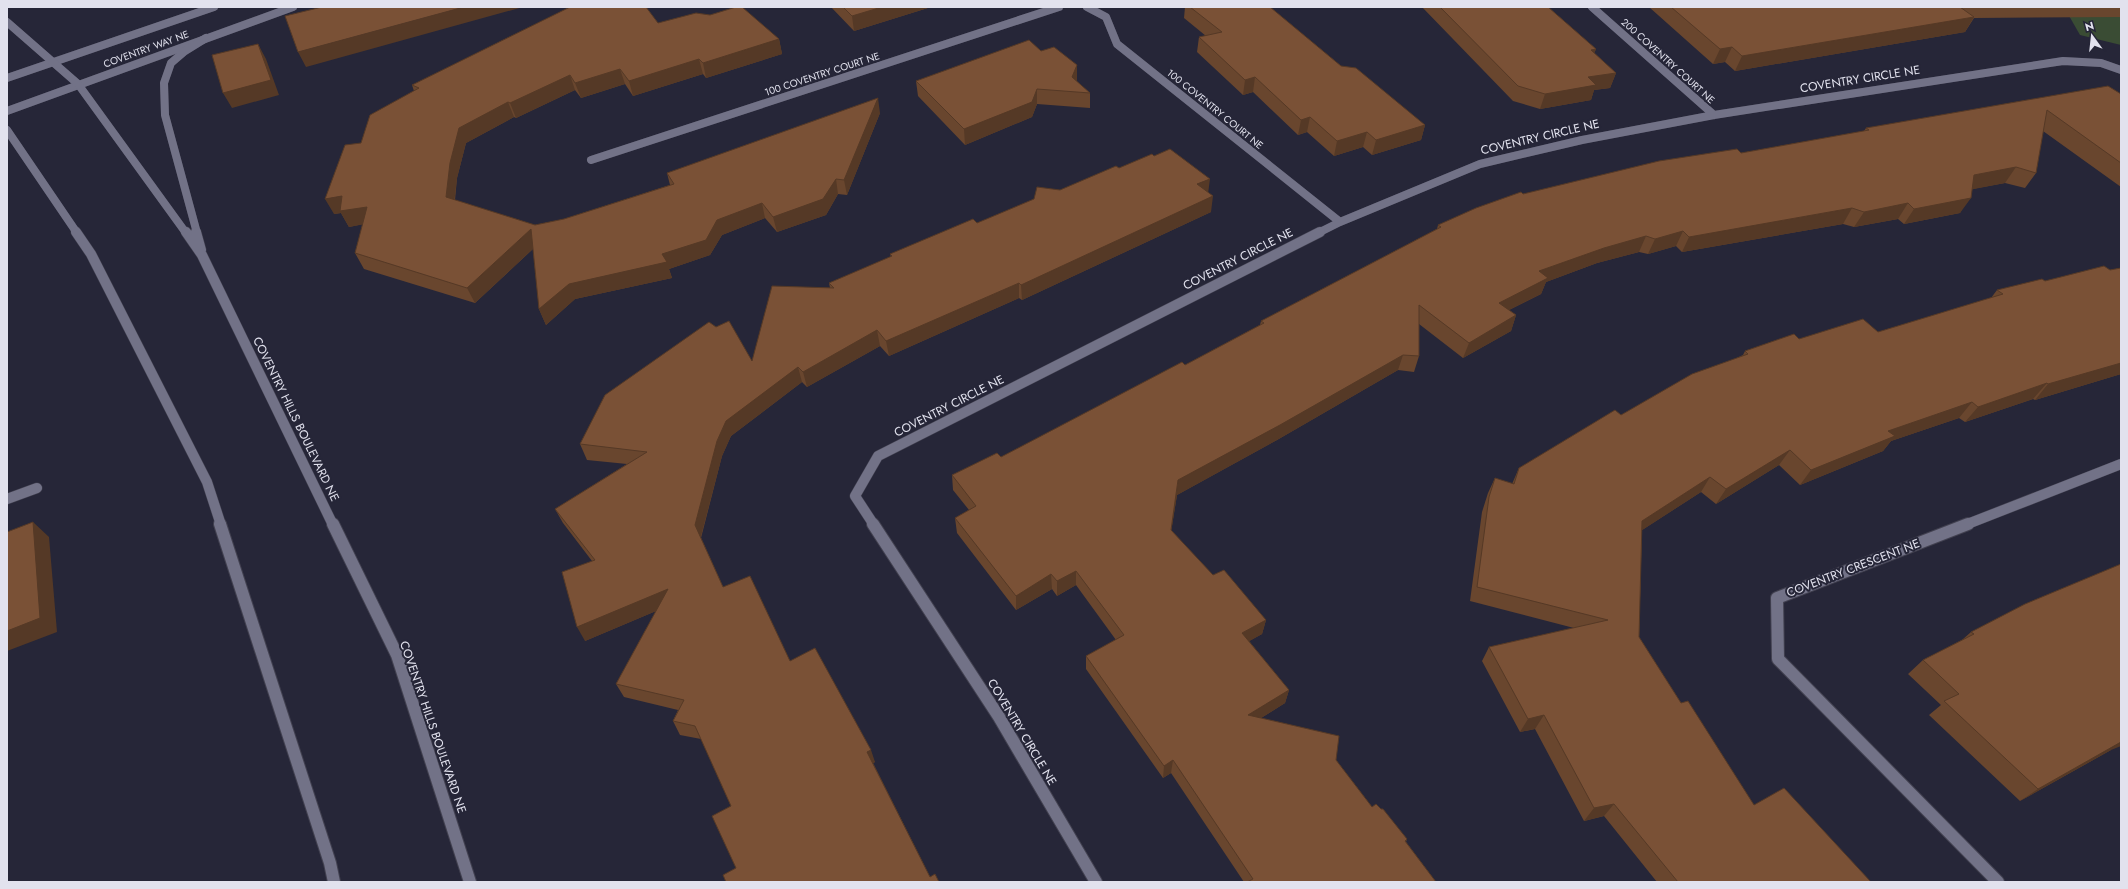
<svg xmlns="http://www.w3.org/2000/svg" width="2128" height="889" viewBox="0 0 2128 889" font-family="Jost,sans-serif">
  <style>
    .green { fill: #3a4c34 }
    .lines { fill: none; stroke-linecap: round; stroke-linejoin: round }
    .minor-far2-casing { stroke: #424150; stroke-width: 8 }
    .minor-far1-casing { stroke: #424150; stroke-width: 11 }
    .minor-casing { stroke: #424150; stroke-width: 14 }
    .tertiary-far2-casing { stroke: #424150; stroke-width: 8 }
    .tertiary-far1-casing { stroke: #424150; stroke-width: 11 }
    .tertiary-casing { stroke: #424150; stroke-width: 14 }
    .minor-far2 { stroke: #727287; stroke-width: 8 }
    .minor-far1 { stroke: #727287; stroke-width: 10 }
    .minor { stroke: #727287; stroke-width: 12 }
    .tertiary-far2 { stroke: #727287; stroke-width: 8 }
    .tertiary-far1 { stroke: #727287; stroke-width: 10 }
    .tertiary { stroke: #727287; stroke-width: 12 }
    .wall { fill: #69462e }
    .shaded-wall { fill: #553926 }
    .building { fill: #7a5136; stroke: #553926 }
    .labels { text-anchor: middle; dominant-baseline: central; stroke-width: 4; stroke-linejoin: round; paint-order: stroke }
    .far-street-label { font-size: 10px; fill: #e2e2ee; stroke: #262638 }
    .street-label { font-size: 12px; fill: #e2e2ee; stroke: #262638 }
  </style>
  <rect width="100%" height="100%" fill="#262638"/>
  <path class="green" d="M2064,7H2121V45L2080,35Z"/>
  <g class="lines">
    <g class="minor-far2-casing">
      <path id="minor-far2" d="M1087,7L1106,17L1117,44L1340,222
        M1592,7L1714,115
        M7,78L214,7
        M7,111L293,7
        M591,160L1059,7
        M1318,233L1340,222L1480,164L1582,140L1714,115L2063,61L2101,63L2121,70"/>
    </g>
    <g class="minor-far1-casing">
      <path id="minor-far1" d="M7,499L37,488
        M874,525L855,496L878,456L1320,232
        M1965,525L2121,464"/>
    </g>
    <g class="minor-casing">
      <path id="minor" d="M873,524L999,717L1096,882
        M1968,524L1777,598L1778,659L1998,882"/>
    </g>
    <g class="tertiary-far2-casing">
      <path id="tertiary-far2" d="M7,22L78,84L186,233
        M7,130L77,233
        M197,233L165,115L164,83L171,63L185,51L206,38"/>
    </g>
    <g class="tertiary-far1-casing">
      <path id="tertiary-far1" d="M76,232L91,254L207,482L221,525
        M186,232L202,255L333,525
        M196,232L201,250"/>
    </g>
    <g class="tertiary-casing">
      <path id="tertiary" d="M220,524L330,863L334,882
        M333,524L397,655L470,882"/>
    </g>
    <use href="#minor-far2" class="minor-far2"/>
    <use href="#minor-far1" class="minor-far1"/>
    <use href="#minor" class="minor"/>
    <use href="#tertiary-far2" class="tertiary-far2"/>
    <use href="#tertiary-far1" class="tertiary-far1"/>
    <use href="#tertiary" class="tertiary"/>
  </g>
  <path class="wall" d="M831,7H931L854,31Z
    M1185,7H1270L1341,66L1425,125L1421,140L1372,155L1363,147L1334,156L1307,132L1298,135L1253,92L1243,95L1197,52L1199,37L1206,36L1184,18Z
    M1422,7H1548L1596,49L1594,53L1616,73L1610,88L1594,90L1591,100L1540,109L1513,101Z
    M1649,7H2121V16L2120,17L1974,18L1965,32L1735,71L1725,62L1713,64Z
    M658,23L779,39L782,54L706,78L703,74L633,96L625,84L581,98L575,90L516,118L514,117L466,143L457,178L455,200L535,225L564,219L670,185L667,173L880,113L847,195L838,194L826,215L777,232L765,218L722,235L710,255L669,269L672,278L575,299L546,325L539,309L533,249L475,303L364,269L355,253L363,224L349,227L341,213L334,214L361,143L414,91L412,85Z
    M1041,51L1077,65L1076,81L1090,93V108L1037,104L1032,117L965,145L918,96L916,81Z
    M2121,94V187L2043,131L2036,173L2025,188L2005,183L1972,189L1960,213L1904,224L1898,219L1854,227L1843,224L1682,252L1676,246L1648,254L1639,252L1597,263L1546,282L1541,294L1509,310L1516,315L1511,331L1463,358L1419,324V356L1414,372L1398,370L1277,440L1177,495L1171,531L1213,575L1266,620L1262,634L1249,641L1289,690L1285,703L1261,718L1336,760L1372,807L1407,839L1406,842L1436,882H1244L1171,773L1163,778L1086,669V656L1116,640L1076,585L1057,596L1052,589L1016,610L957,533L955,518L969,510L953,490L952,475L1001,457L1185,365L1260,325L1261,321L1437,229L1438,225L1523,194L1741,153L1864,131L1866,128Z
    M1119,168L1208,193L1211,212L1022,300L1019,298L889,356L880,346L807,387L802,382L731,436L722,456L701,538L723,587L790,661L875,762L873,763L930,877L939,882L736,868L731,806L701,739L680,735L673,721L678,710L624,697L616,684L656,611L585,641L592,561L563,523L555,509L627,464L587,460L580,444L752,361L830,288L829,283L891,257L890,254L977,223Z
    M2121,268V374L2035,400L2033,399L1965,422L1959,418L1891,441L1883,451L1800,485L1779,465L1716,504L1701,492L1642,530L1639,637L1681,703L1754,805L1871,882H1657L1604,816L1584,821L1535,729L1520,732L1482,661L1489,647L1574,628L1470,601L1482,512L1488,493L1495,478L1512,484L1519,468L1621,415L1743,355L1745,351L1799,339L1878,332L1991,298L1997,290L2045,281L2110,270Z
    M1971,632L2111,750L2020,801L1929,715L1941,705L1908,674L1923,660L1962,640Z"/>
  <path class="shaded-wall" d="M464,7H523L306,67L298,52Z
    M882,7H931L854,31L852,16Z
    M1974,17L1965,32L1735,71L1742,56Z
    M779,39L782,54L706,78L703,63Z
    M258,44L266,59L279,95L232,108L223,93Z
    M1732,47L1725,62L1713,64L1720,49Z
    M1596,49L1590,64L1591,50Z
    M699,59L703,74L633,96L629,81Z
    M1077,65V80L1072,92V77Z
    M620,69L625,84L581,98L575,83Z
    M1616,73L1610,88L1594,90L1591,100L1540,109L1545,94L1588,77Z
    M570,75L575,90L516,118L510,103Z
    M1255,77L1253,92L1243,95L1245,80Z
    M1037,89V104L1032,117L965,145L964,129Z
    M878,98L880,113L847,195L844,180Z
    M508,102L514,117L466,143L457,178L453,213L446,197L450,163L459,128Z
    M1310,117L1307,132L1298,135L1301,120Z
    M1425,125L1421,140L1372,155L1376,140Z
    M1367,132L1363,147L1334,156L1337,141Z
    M2016,167L2005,183L1964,191L1974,175Z
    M836,179L838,194L826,215L777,232L773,217Z
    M1210,179L1208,194L1197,184Z
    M342,196L367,207L376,222L349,227L341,213L334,214L325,199Z
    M1213,196L1211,212L1022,300L1021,285Z
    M1971,198L1960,213L1904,224L1914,209Z
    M762,203L765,218L722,235L710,255L669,269L672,278L575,299L546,325L539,309L569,284L662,254L717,220Z
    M1908,203L1898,219L1854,227L1864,212Z
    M1852,208L1843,224L1682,252L1689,237Z
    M531,229L537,245L475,303L467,288Z
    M1683,231L1676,246L1648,254L1655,239Z
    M1646,236L1639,252L1597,263L1546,282L1541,294L1493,318L1499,303L1539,271L1604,248Z
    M1019,283V298L889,356L886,341Z
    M1516,315L1511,331L1463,358L1469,343Z
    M877,330L880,346L807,387L803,372Z
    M1403,355L1398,370L1277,440L1177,495L1169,545L1178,480Z
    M2121,363V374L2035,400L2048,384Z
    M798,367L802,382L731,436L722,456L700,540L695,525L717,441L726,421Z
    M2047,383L2033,399L1965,422L1978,407Z
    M1972,402L1959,418L1891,441L1883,451L1800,485L1811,470L1888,431Z
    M1790,450L1779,465L1716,504L1726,489Z
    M1710,477L1701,492L1633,536L1642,521Z
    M33,522L49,537L57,632L7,651V631Z
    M1076,571V585L1057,596V581Z
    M1051,574L1052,589L1016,610V596Z
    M668,589L675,603L585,641L577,627Z
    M1266,620L1262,634L1239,647L1242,633Z
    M1289,690L1285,703L1245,728L1248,715Z
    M1544,715L1535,729L1520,732L1528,719Z
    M2121,742V746L2111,750L2020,801L2038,789Z
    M871,750L875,762L871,765L867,752Z
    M1173,760L1171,773L1163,778L1164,766Z
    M1614,804L1604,816L1584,821L1594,808Z"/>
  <path class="building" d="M322,7H464L298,52L285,16Z
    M570,7H646L658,23L696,13L710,15L736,7H742L779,39L703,63L699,59L629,81L620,69L575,83L570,75L510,103L508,102L459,128L450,163L446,197L535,225L564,219L674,184L667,173L878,98L844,180L836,179L823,199L773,217L762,203L717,220L706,240L662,254L667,262L569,284L539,309L531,229L467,288L355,253L367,207L340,211L342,196L325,199L345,145L361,143L370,115L419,88L412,85Z
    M843,7H882L852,16Z
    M1190,7H1270L1341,66L1356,68L1425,125L1376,140L1367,132L1337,141L1310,117L1301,120L1255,77L1245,80L1199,37L1222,32Z
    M1440,7H1548L1596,49L1591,50L1616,73L1588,77L1596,85L1545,94L1518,86Z
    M1671,7H1960L1974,17L1742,56L1732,47L1720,49Z
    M1029,40L1041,51L1054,47L1077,65L1072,77L1090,93L1037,89L1032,102L964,129L916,81Z
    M258,44L271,80L223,93L212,55Z
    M2108,86L2121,94V163L2047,110L2036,173L2016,167L1974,175L1971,198L1914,209L1908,203L1864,212L1852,208L1689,237L1683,231L1655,239L1646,236L1604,248L1539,271L1548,278L1499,303L1516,315L1469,343L1419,305V356L1403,355L1280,425L1178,480L1171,530L1213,575L1224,570L1266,620L1242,633L1289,690L1248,715L1339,736L1336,760L1372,807L1376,804L1381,809H1383L1407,839L1405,841L1436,882H1247L1253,879L1173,760L1164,766L1086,656L1124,635L1076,571L1057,581L1051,574L1016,596L955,518L976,506L952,475L997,453L1001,457L1182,362L1185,365L1264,323L1261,321L1441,227L1438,225L1476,208L1521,192L1523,194L1659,161L1737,149L1741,153L1869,130L1866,128Z
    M1170,149L1210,179L1197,184L1213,196L1021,285L1019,283L886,341L877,330L803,372L798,367L726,421L717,441L695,525L723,587L750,576L790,661L815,648L871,750L867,752L930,877L935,874L939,882H726L723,875L736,868L712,816L731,806L695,726L673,721L684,700L616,684L668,589L577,627L562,572L595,560L555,509L647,452L580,444L605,395L709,322L716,327L729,321L752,361L772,286L834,288L829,283L892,256L890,254L973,219L977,223L1034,199L1037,187L1060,190L1116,166L1119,168L1152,154L1154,156Z
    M2104,266L2110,270L2121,268V363L2048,384L2047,383L1978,407L1972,402L1888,431L1895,436L1811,470L1790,450L1726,489L1710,477L1642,521L1639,637L1681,703L1688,701L1754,805L1784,788L1871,882H1678L1614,804L1594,808L1544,715L1528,719L1489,647L1608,620L1477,587L1489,497L1495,478L1514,484L1519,468L1615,410L1621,415L1692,374L1748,354L1745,351L1794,334L1799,339L1863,319L1878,332L2003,294L1997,290L2042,279L2045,281Z
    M33,522L40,618L7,631V532Z
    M2121,564V742L2038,789L1944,701L1959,694L1923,660L1974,634L1971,632L2025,604Z"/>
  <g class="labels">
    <g class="far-street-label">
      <text transform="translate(146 49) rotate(-20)">COVENTRY WAY NE</text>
      <text transform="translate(1668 61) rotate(42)">200 COVENTRY COURT NE</text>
      <text transform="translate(822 74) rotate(-18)">100 COVENTRY COURT NE</text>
      <text transform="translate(1215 109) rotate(39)">100 COVENTRY COURT NE</text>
    </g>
    <g class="street-label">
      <text transform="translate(1860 79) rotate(-9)">COVENTRY CIRCLE NE</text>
      <text transform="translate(1540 137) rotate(-13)">COVENTRY CIRCLE NE</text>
      <text transform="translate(1238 259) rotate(-27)">COVENTRY CIRCLE NE</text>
      <text transform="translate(949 406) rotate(-27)">COVENTRY CIRCLE NE</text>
      <text transform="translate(296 419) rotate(64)">COVENTRY HILLS BOULEVARD NE</text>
      <text transform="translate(1853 568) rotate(-21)">COVENTRY CRESCENT NE</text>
      <text transform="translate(433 727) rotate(71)">COVENTRY HILLS BOULEVARD NE</text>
      <text transform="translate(1022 732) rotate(59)">COVENTRY CIRCLE NE</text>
    </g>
  </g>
  <rect width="2128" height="889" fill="none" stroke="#e2e2ee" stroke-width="16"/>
  <g transform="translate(2092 36) rotate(345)" stroke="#262638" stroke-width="3" paint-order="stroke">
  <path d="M0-3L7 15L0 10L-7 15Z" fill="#e2e2ee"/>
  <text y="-6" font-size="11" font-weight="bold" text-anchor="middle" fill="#e2e2ee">N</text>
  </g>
</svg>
